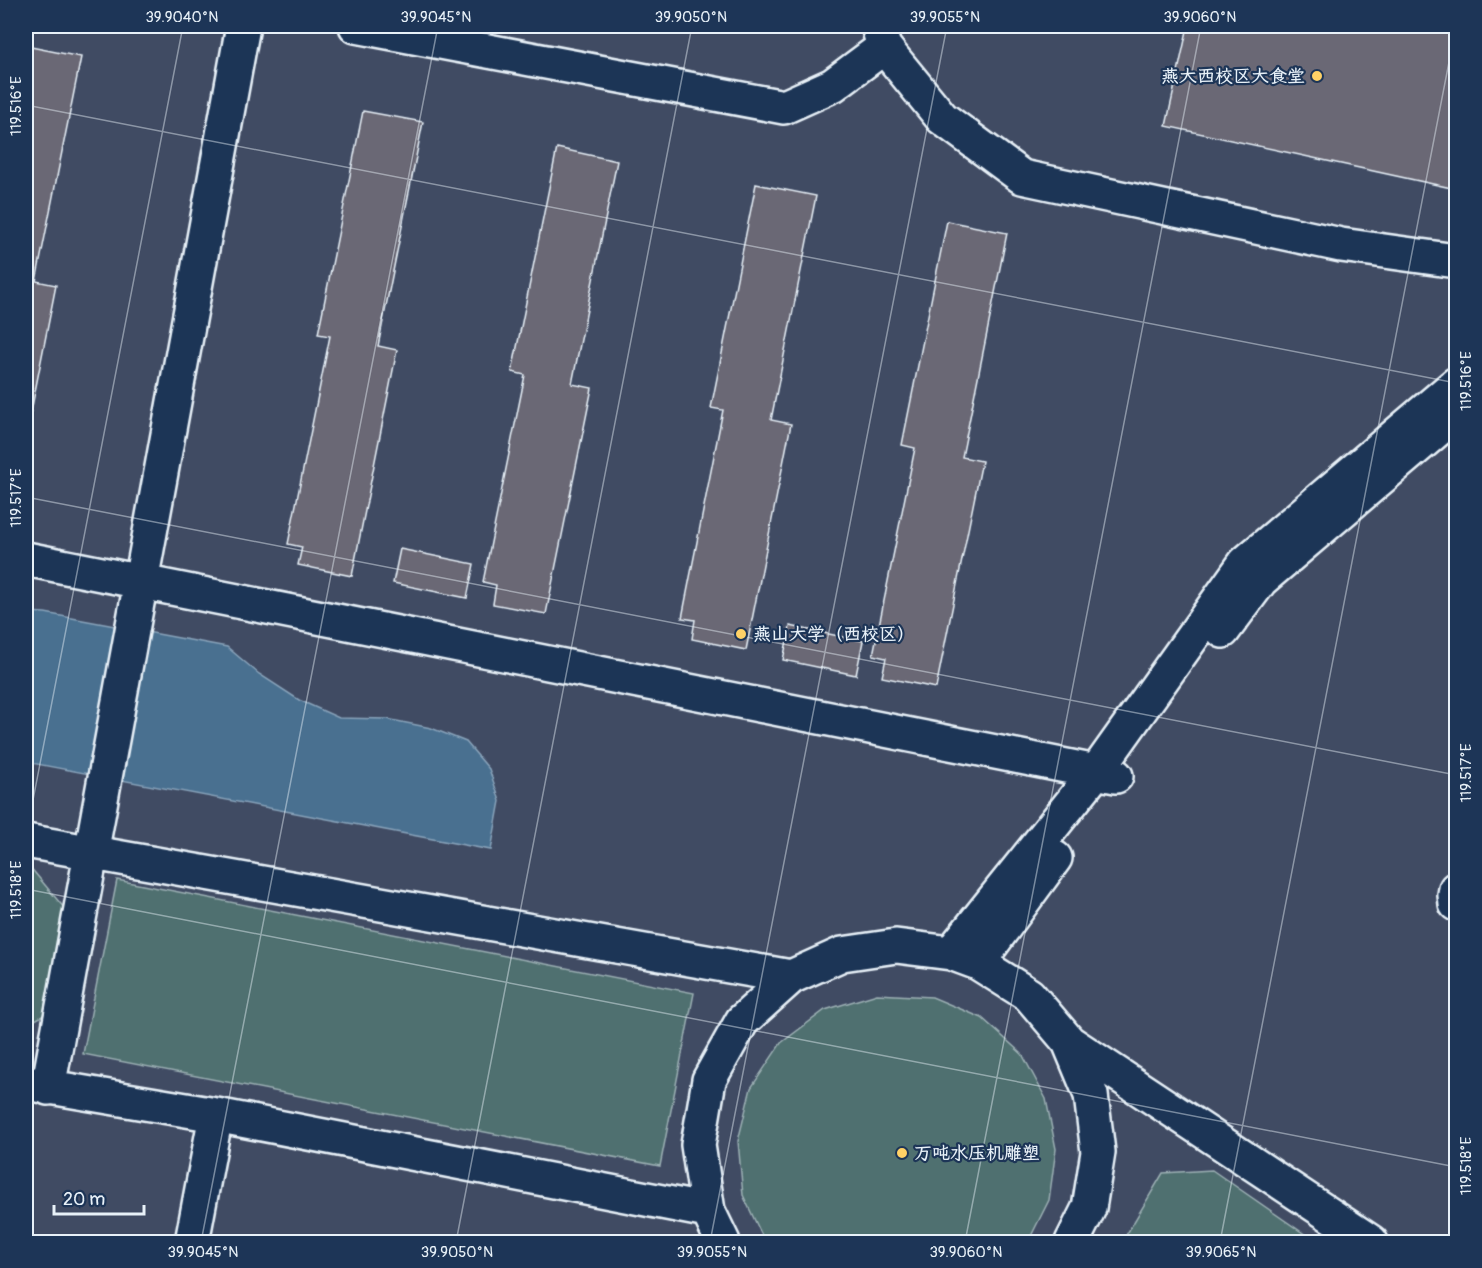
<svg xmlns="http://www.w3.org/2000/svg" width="1482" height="1268" viewBox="0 0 1482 1268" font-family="Pangolin,'LXGW WenKai TC',sans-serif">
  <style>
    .built { fill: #404b64 }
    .green { fill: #4f6f6f; stroke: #9cb0b4; stroke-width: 1.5 }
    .water { fill: #486f90; stroke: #88a3ba; stroke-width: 1.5 }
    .building { fill: #6b6875; stroke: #e8f1f8; stroke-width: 1.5 }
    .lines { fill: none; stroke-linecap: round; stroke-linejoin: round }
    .minor-casing { stroke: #e8f1f8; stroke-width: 38 }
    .minor { stroke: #1d3557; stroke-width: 33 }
    .ticks { fill: none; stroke: #e8f1f8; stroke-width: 1.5; stroke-opacity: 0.45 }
    .poi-dot { fill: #ffd166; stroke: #1d3557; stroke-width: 2 }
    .labels { text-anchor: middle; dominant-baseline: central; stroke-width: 4.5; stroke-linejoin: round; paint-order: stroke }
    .poi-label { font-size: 18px; font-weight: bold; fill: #e8f1f8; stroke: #1d3557; text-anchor: start }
    .neatline { fill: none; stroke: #e8f1f8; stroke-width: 2 }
    .ticks-label { font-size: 15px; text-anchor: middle; fill: #e8f1f8 }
  </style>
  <rect width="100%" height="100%" fill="#2d3f5d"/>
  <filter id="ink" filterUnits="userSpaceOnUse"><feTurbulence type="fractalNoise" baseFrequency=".0167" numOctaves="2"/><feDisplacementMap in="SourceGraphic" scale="12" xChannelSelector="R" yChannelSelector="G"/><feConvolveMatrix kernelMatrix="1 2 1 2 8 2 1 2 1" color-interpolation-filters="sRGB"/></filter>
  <g filter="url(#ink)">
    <path class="built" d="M26,26H1456V1242H26Z"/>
    <path class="green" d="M26,865L29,866L65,909L44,1015L26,1025Z
      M117,880L694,993L660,1166L83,1054Z
      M877,994L932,997L982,1018L1022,1054L1046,1099L1056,1149L1049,1200L1028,1242H765L743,1195L738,1141L751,1088L781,1043L825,1010Z
      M1212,1170L1316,1242H1122L1163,1173Z"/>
    <path class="water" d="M26,612L45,613L227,647L259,674L299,700L339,718L387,719L431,728L466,742L489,769L500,801L491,850L26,762Z"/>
    <path class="building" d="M1188,26H1456V189L1166,126Z
      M26,46L81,57L36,281L56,285L26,437Z
      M363,111L423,122L378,346L397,350L352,576L298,565L302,547L288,544L330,336L318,334Z
      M557,148L617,161L572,384L592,388L546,614L493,604L496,585L483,582L525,375L512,372Z
      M756,184L816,196L771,420L791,424L746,650L692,639L695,620L682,618L723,410L711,408Z
      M947,221L1007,233L962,457L982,461L936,688L882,677L886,658L873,655L915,448L902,445Z
      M400,549L474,564L467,598L393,583Z
      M790,626L863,641L856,675L783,660Z"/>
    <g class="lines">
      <g class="minor-casing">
        <path id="minor" d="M356,26L784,107L833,85L884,47
          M878,26L884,47L942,118L1022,177L1341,245L1456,261
          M26,559L1116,776
          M1223,631L1261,580L1456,414
          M26,841L791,977
          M1456,889L1455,895L1456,904
          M951,953L1096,772L1245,563L1456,384
          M978,963L1055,858
          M1069,1042L1371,1242
          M26,1083L216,1115L708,1211
          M48,1088L243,26
          M192,1242L216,1115
          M723,1242L708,1211L698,1145L709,1080L742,1021L791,977L842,954L896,946L951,953L978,963L1029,995L1069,1042L1091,1095L1098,1152L1089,1208L1072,1242"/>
      </g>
      <use href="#minor" class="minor"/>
    </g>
  </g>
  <path class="ticks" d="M26,105L1456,383M26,497L1456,775M26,836L183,26M26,889L1456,1167M201,1242L438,26M456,1242L692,26M710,1242L947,26M965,1242L1201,26M1220,1242L1456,26"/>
  <g class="poi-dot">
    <circle cx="1317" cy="76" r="6"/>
    <circle cx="741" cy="634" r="6"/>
    <circle cx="902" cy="1153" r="6"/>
  </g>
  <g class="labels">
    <g class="poi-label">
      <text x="1305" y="76" text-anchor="end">燕大西校区大食堂</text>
      <text x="753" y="634">燕山大学（西校区）</text>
      <text x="914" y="1153">万吨水压机雕塑</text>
    </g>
  </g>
  <rect width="1482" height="1268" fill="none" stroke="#1d3557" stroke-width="66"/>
  <path d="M54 1205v9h90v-9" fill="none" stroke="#e8f1f8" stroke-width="3"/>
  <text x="63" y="1205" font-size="18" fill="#e8f1f8" stroke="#1d3557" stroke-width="4.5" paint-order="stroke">20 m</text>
  <rect x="33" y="33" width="1416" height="1202" class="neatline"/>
  <g class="ticks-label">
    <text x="182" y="22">39.9040°N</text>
    <text x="436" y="22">39.9045°N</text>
    <text x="691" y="22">39.9050°N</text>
    <text x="945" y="22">39.9055°N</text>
    <text x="1200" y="22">39.9060°N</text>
    <text transform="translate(16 106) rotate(-90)" y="5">119.516°E</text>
    <text transform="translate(1466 381) rotate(-90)" y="5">119.516°E</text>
    <text transform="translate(16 498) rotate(-90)" y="5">119.517°E</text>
    <text transform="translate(1466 773) rotate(-90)" y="5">119.517°E</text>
    <text transform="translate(16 890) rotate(-90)" y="5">119.518°E</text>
    <text transform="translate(1466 1166) rotate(-90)" y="5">119.518°E</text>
    <text x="203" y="1257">39.9045°N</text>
    <text x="457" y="1257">39.9050°N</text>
    <text x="712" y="1257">39.9055°N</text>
    <text x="966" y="1257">39.9060°N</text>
    <text x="1221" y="1257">39.9065°N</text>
  </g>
</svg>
